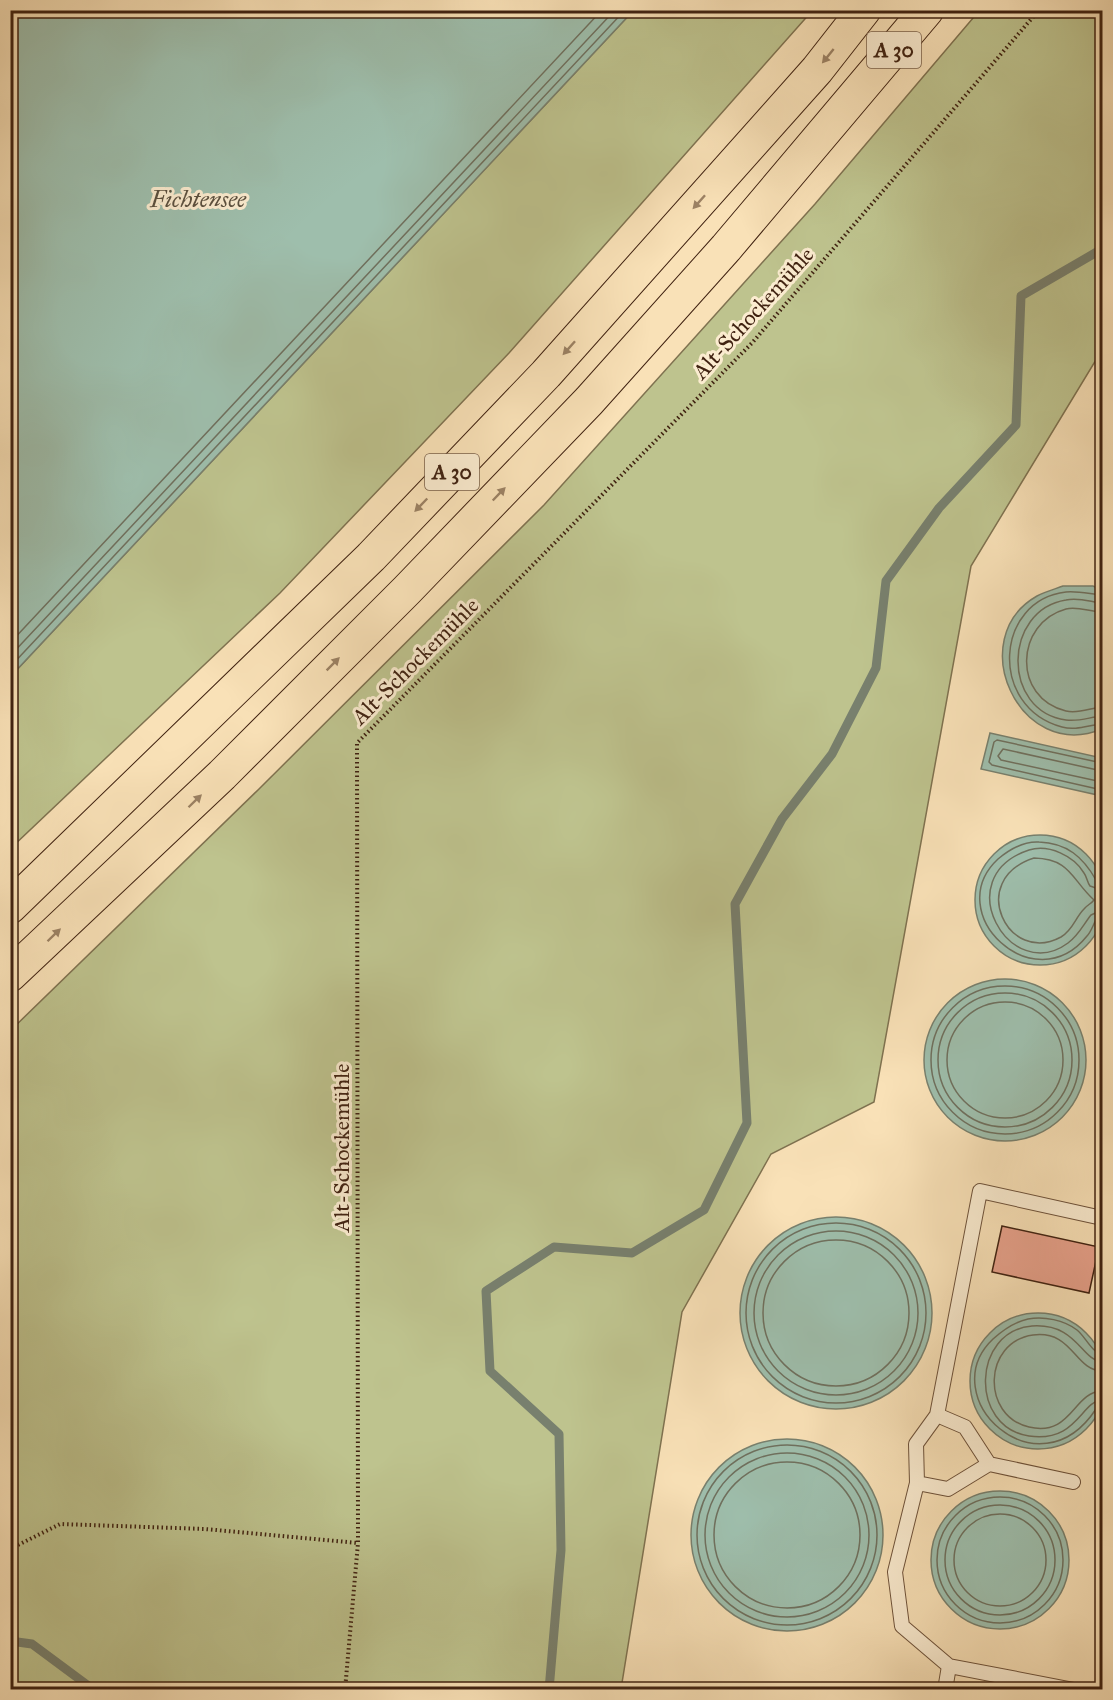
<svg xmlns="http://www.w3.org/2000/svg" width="1113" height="1700" viewBox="0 0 1113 1700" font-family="'IM FELL Great Primer',serif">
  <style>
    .green { fill: #bec38e; stroke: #7f7250; stroke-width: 1.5 }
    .water { fill: #9ebeac; stroke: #78806e; stroke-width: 1.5 }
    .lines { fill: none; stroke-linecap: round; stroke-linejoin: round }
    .shore { stroke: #6f705e; stroke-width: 1.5 }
    .stream { stroke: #78806e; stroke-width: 9 }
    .building { fill: #e7a18b; stroke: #402211; stroke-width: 1.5 }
    .lane-casing { stroke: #6e523a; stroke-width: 16 }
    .highway-casing { stroke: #402211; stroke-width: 35 }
    .path { stroke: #402211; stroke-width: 4; stroke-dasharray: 1.5 3; stroke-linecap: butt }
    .lane { stroke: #fbecd0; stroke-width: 14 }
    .highway { stroke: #f9e1b7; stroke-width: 33 }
    .oneway { fill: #9c8264 }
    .labels { text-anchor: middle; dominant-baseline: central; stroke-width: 6; stroke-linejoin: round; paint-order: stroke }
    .shield { fill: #fbecd0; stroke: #785f4a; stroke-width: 1.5 }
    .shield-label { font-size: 21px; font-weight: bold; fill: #402211 }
    .street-label { font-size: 22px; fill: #402211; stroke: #fbecd0 }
    .water-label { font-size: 24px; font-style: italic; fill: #5c5140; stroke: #fbecd0 }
  </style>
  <rect width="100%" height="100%" fill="#f9e1b7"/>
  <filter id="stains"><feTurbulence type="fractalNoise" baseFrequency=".00333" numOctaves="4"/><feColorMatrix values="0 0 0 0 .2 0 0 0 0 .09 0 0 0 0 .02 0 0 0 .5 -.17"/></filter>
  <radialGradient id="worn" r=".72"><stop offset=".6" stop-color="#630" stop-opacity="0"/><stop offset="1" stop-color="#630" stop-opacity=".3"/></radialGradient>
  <path class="green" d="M633,11H812L509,353L280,593L11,848V676Z
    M979,11H1102V350L971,566L874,1102L771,1154L682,1312L621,1689H11V1030L259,789L544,505L815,204Z"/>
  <path class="water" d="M11,10L633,11L11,676L10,11Z
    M1063,586H1093L1102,590V729C1019,763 963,638 1037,596C1045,592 1055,589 1063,586Z
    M990,733L1102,758V796L981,769Z
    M975 900a65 65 0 1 1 130 0a65 65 0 1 1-130 0Z
    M924 1060a81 81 0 1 1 162 0a81 81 0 1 1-162 0Z
    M740 1313a96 96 0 1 1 192 0a96 96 0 1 1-192 0Z
    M970 1381a68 68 0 1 1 136 0a68 68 0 1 1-136 0Z
    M691 1535a96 96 0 1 1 192 0a96 96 0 1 1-192 0Z
    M931 1560a69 69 0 1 1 138 0a69 69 0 1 1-138 0Z"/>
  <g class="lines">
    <path class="shore" d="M1102,595C1090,594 1079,591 1066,592C995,600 988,707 1062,727C1076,731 1089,725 1102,724
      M1102,603C1091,602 1079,597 1066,600C1003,610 1001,711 1066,720C1079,722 1090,717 1102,716
      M1102,612C1090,612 1078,606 1066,609C1015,623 1012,698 1066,711C1079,714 1090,708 1102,707
      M10,643L602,10
      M10,656L615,10
      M10,667L625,10
      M1102,763L997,740L994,742L989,762L992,765L1102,790
      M1102,771L1003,749L998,756L1001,760L1102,782
      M1034,858C1071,859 1071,879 1094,900C1091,904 1087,905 1084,909C1075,918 1073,930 1061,937C1008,966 966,880 1034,858Z
      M1102,883L1096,880C1083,857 1067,843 1039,842C1023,841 1010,849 998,859C940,913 1034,1002 1087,936C1091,932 1093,925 1096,920L1102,918
      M1102,890L1090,886C1087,882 1087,877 1084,873C1074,856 1049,844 1029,850C947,877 1010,986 1068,943C1079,935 1083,925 1091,915L1102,910
      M931 1060a74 74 0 1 1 148 0a74 74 0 1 1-148 0Z
      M938 1060a67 67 0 1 1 134 0a67 67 0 1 1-134 0Z
      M947 1060a58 58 0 1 1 116 0a58 58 0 1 1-116 0Z
      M746 1313a90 90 0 1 1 180 0a90 90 0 1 1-180 0Z
      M754 1313a82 82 0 1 1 164 0a82 82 0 1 1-164 0Z
      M763 1313a73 73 0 1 1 146 0a73 73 0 1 1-146 0Z
      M1102,1354C1092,1353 1085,1336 1077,1330C1064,1320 1044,1316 1028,1319C1014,1322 1003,1330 993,1339C932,1397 1038,1497 1096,1409L1102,1407
      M1102,1362C1081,1360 1077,1323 1032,1326C972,1331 969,1427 1029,1436C1077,1443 1081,1401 1102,1400
      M1102,1371C1074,1370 1073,1330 1033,1335C983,1342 981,1416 1029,1427C1072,1437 1073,1392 1102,1391
      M697 1535a90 90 0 1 1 180 0a90 90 0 1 1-180 0Z
      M705 1535a82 82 0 1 1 164 0a82 82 0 1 1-164 0Z
      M714 1535a73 73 0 1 1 146 0a73 73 0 1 1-146 0Z
      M937 1560a63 63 0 1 1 126 0a63 63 0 1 1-126 0Z
      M945 1560a55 55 0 1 1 110 0a55 55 0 1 1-110 0Z
      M954 1560a46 46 0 1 1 92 0a46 46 0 1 1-92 0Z"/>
    <path class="stream" d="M10,1641L32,1644L94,1690
      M549,1690L561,1550L559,1434L490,1371L486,1291L554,1247L632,1253L704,1210L747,1123L735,904L782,819L832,754L876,668L886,581L939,508L1016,425L1021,296L1102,249"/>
  </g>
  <path class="building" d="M1002,1226L1099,1247L1089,1293L992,1272Z"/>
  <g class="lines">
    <g class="lane-casing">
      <path id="lane" d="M989,1464L965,1427L937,1415L980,1191L1102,1218
        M917,1483L916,1444L937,1415
        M949,1666L1074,1690
        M945,1690L949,1666L902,1626L895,1572L917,1483L948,1489L989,1464L1073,1482"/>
    </g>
    <g class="highway-casing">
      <path id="highway" d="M10,907L371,557L546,374L817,70L864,10
        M10,975L222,775L407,590L589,401L726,248L927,10"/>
    </g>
    <path class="path" d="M10,1549L60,1524L205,1529L358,1543
      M345,1690L358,1543L357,743L752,343L1039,10"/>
    <use href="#lane" class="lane"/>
    <use href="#highway" class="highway"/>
  </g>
  <defs><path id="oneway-solid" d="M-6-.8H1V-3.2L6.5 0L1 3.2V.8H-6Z" transform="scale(1.5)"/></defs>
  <g class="oneway">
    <use href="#oneway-solid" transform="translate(828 56) rotate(129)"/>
    <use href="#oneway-solid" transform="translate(699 202) rotate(132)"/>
    <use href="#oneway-solid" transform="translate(569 348) rotate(132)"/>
    <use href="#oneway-solid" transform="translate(499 494) rotate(-46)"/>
    <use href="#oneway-solid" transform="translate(421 505) rotate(134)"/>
    <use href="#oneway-solid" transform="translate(333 664) rotate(-45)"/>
    <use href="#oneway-solid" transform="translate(195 801) rotate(-44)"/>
    <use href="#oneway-solid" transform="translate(54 935) rotate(-44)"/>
  </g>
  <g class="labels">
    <g class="shield">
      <rect x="867" y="32" width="54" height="36" rx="4.5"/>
      <rect x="425" y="454" width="54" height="36" rx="4.5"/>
    </g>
    <g class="shield-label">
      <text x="894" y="50">A 30</text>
      <text x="452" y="472">A 30</text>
    </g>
    <g class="street-label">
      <text transform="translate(753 313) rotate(-48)">Alt-Schockemühle</text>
      <text transform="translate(415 661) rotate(-45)">Alt-Schockemühle</text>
      <text transform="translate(341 1148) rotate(-90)">Alt-Schockemühle</text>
    </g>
    <g class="water-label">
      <text x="198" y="199">Fichtensee</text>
    </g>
  </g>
  <rect width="1113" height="1700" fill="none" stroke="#f9e1b7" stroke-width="36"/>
  <rect x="12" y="12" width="1089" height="1676" fill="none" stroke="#402211" stroke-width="3"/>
  <rect x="18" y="18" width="1077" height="1664" fill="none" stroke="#402211" stroke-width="1.5"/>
  <rect width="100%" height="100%" filter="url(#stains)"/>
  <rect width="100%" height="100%" fill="url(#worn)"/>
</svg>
